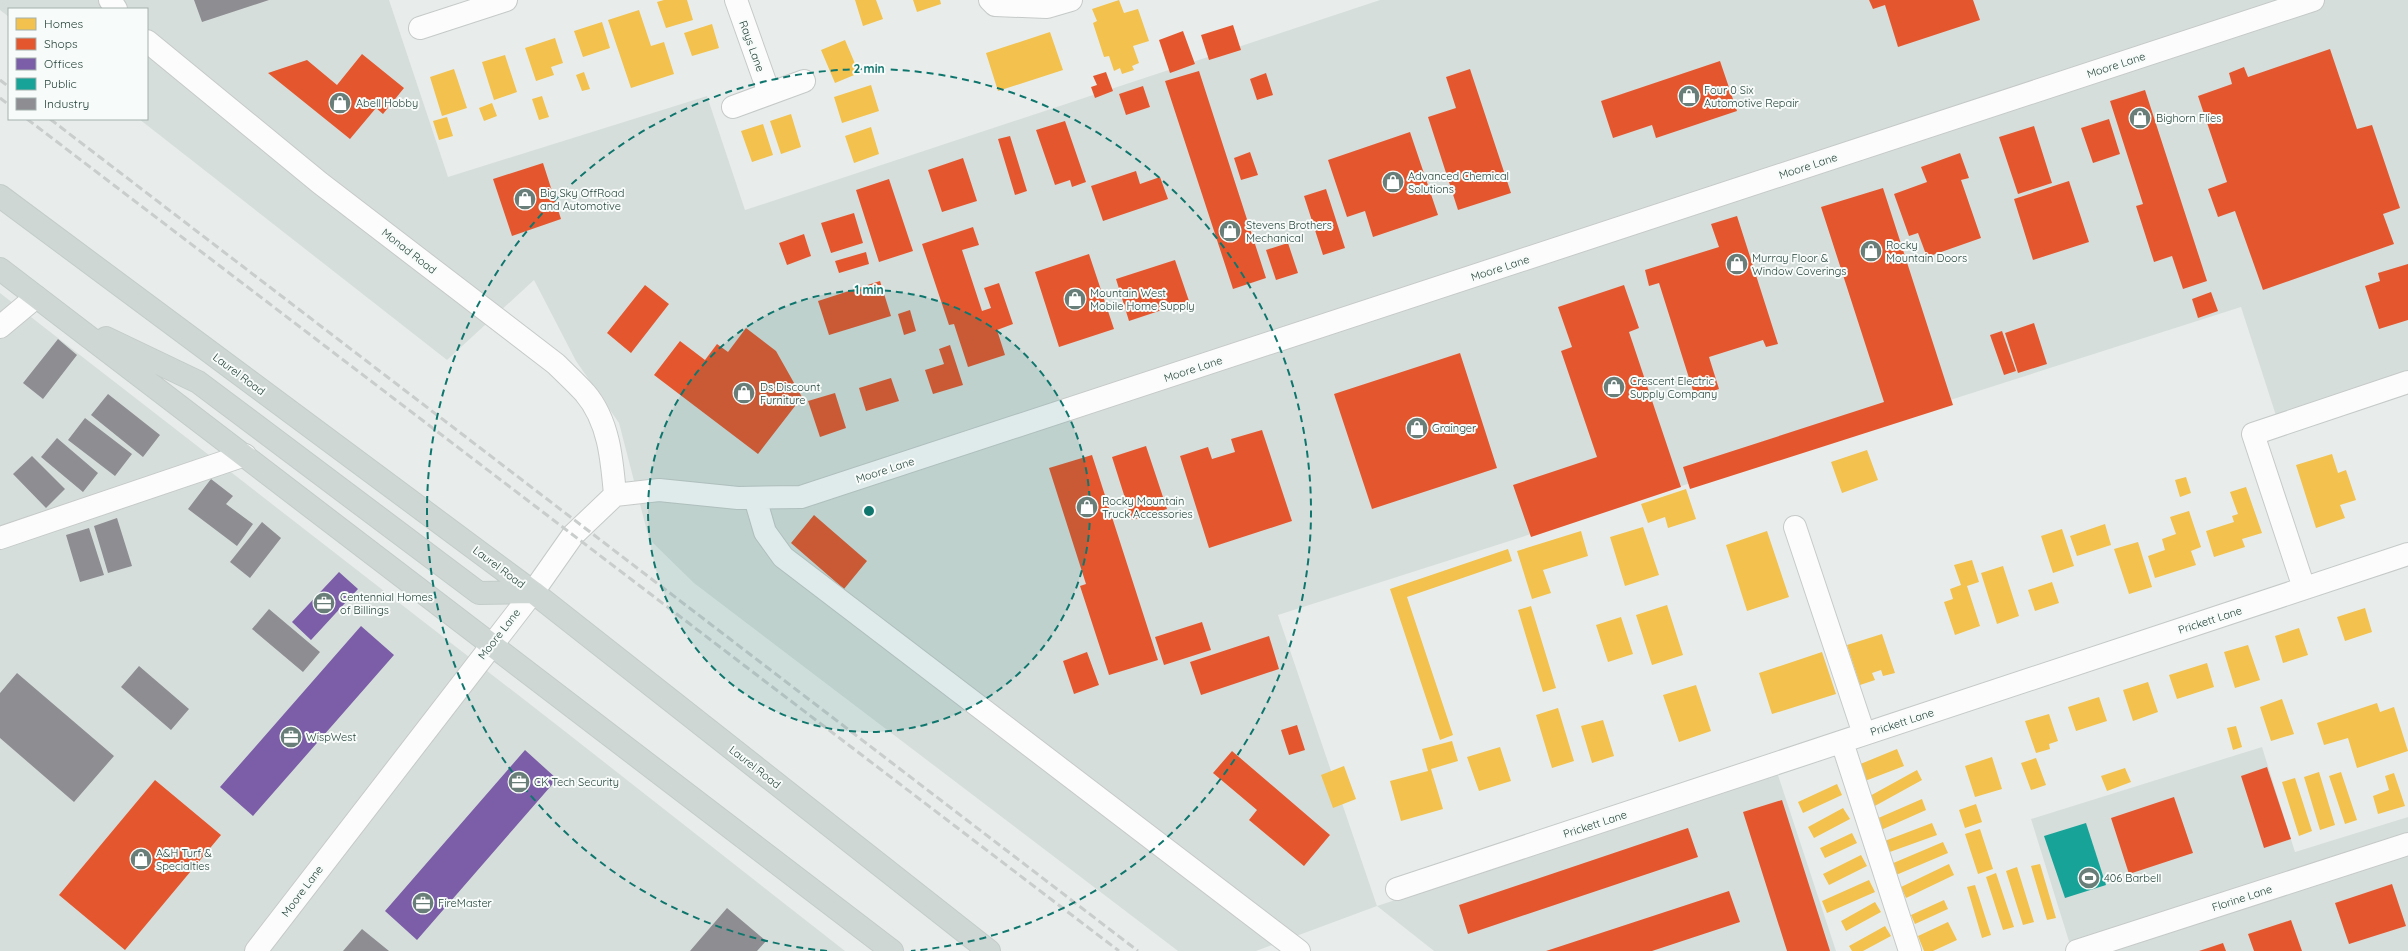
<svg xmlns="http://www.w3.org/2000/svg" width="2408" height="951" viewBox="0 0 2408 951" font-family="Quicksand,sans-serif">
  <style>
    .built { fill: #d6dedb }
    .homes { fill: #f2c14e }
    .shops { fill: #e4572e }
    .offices { fill: #7b5ea7 }
    .public { fill: #17a398 }
    .industry { fill: #8d8d92 }
    .lines { fill: none; stroke-linecap: round; stroke-linejoin: round }
    .minor-casing { stroke: #c5cac8; stroke-width: 24 }
    .major-casing { stroke: #c3ccc9; stroke-width: 24 }
    .minor { stroke: #fcfcfc; stroke-width: 22 }
    .major { stroke: #cfd7d5; stroke-width: 22 }
    .rail { stroke: #c9cdcc; stroke-width: 3; stroke-dasharray: 8 4; stroke-linecap: butt }
    .ring { fill: none; stroke: #0f766e; stroke-width: 2; stroke-dasharray: 7 5 }
    .labels { text-anchor: middle; dominant-baseline: central; stroke-width: 4; stroke-linejoin: round; paint-order: stroke }
    .street-label { font-size: 11px; fill: #24423a; stroke: #f7fbf9 }
    .poi-label { font-size: 11px; fill: #24423a; stroke: #f7fbf9; text-anchor: start }
    .centre { fill: #0f766e; stroke: #f7fbf9; stroke-width: 2 }
    .ring-label { font-size: 12px; text-anchor: middle; font-weight: bold; fill: #0f766e; stroke: #f7fbf9; stroke-width: 4; stroke-linejoin: round; paint-order: stroke }
  </style>
  <rect width="100%" height="100%" fill="#e8edeb"/>
  <path class="built" d="M0,0H389L448,177L707,96L745,210L1380,0H2408V382L2279,425L2241,307L1278,615L1377,906L1778,775L1836,951H1434L1377,906L1256,951H1178L694,583L649,539L619,423L576,361L534,280L447,360L139,119H147V9H9V17L0,10Z
    M0,293L562,729L845,951H0Z
    M2262,747L2295,852L2408,817V951H2072L2031,819Z"/>
  <path class="homes" d="M664,0H687L693,20L666,28L657,2Z
    M855,0H876L883,19L863,26Z
    M913,0H940L941,4L917,12Z
    M1119,0L1124,13L1138,9L1149,41L1133,46L1139,63L1132,66L1134,70L1122,74L1120,68L1114,71L1109,56L1104,57L1093,23L1097,21L1092,9Z
    M639,10L651,46L664,42L674,74L631,88L608,20Z
    M602,22L610,48L583,57L574,31Z
    M712,24L719,48L692,56L684,33Z
    M1050,32L1063,70L998,91L986,53Z
    M555,38L563,63L551,67L554,75L536,81L525,48Z
    M845,40L859,73L835,83L821,50Z
    M505,55L517,92L494,100L482,62Z
    M454,69L467,108L442,116L430,77Z
    M584,72L590,89L582,91L576,75Z
    M871,85L879,111L842,123L834,97Z
    M542,96L549,117L539,120L532,99Z
    M492,103L497,116L484,121L479,108Z
    M791,114L801,147L781,154L770,121Z
    M447,117L453,136L439,140L433,121Z
    M763,124L773,155L752,162L741,131Z
    M871,127L879,154L854,163L845,136Z
    M1867,450L1878,480L1842,493L1831,462Z
    M2332,454L2338,473L2346,470L2356,500L2340,505L2345,518L2316,528L2296,465Z
    M2186,477L2191,493L2180,497L2175,480Z
    M2246,487L2262,533L2242,539L2245,547L2214,557L2206,531L2234,522L2232,516L2238,514L2230,492Z
    M1686,489L1696,519L1668,528L1665,517L1648,523L1641,504Z
    M2189,511L2201,547L2191,551L2196,565L2155,578L2148,556L2165,550L2162,539L2176,534L2170,517Z
    M2105,524L2111,545L2077,556L2070,536Z
    M1643,527L1659,575L1625,586L1610,537Z
    M2062,529L2074,566L2053,573L2041,536Z
    M1581,531L1588,556L1543,570L1551,593L1532,599L1517,551Z
    M1767,531L1789,597L1747,611L1726,545Z
    M2138,542L2152,587L2129,594L2114,549Z
    M1508,549L1512,561L1407,597L1453,735L1440,740L1390,589Z
    M1972,560L1979,582L1967,586L1980,626L1955,635L1944,602L1953,599L1950,589L1961,585L1954,565Z
    M2003,566L2019,616L1997,624L1981,573Z
    M2052,582L2059,603L2035,611L2028,590Z
    M1667,605L1683,655L1652,665L1636,615Z
    M1531,606L1556,688L1543,692L1518,610Z
    M2365,608L2372,632L2345,641L2337,617Z
    M1621,617L1633,654L1608,662L1596,625Z
    M2299,628L2308,655L2283,663L2275,636Z
    M1882,634L1895,673L1883,676L1881,670L1872,673L1875,680L1860,685L1847,645Z
    M2248,645L2260,680L2235,688L2224,652Z
    M1822,652L1836,694L1772,714L1759,673Z
    M2207,663L2214,687L2177,699L2169,675Z
    M2148,682L2158,712L2133,721L2123,690Z
    M1696,685L1711,731L1679,742L1663,695Z
    M2099,697L2107,721L2076,731L2068,707Z
    M2282,699L2294,734L2271,741L2260,707Z
    M2377,703L2380,712L2394,707L2408,751L2357,768L2348,738L2324,745L2317,723Z
    M1558,708L1574,761L1552,768L1536,715Z
    M2049,714L2058,741L2049,744L2050,749L2036,753L2025,721Z
    M1603,720L1614,756L1592,763L1581,726Z
    M2236,726L2242,747L2233,750L2227,728Z
    M1452,741L1458,761L1431,769L1443,809L1401,821L1390,781L1428,771L1422,749Z
    M1500,747L1511,781L1479,791L1467,757Z
    M1897,749L1904,766L1865,781L1858,765Z
    M1992,757L2002,789L1975,797L1965,766Z
    M2036,758L2046,785L2031,790L2021,763Z
    M1344,766L1356,799L1333,808L1321,775Z
    M2125,768L2131,782L2107,791L2101,776Z
    M1917,770L1922,780L1873,807L1868,797Z
    M2319,772L2335,825L2320,830L2304,777Z
    M2341,772L2357,820L2345,824L2329,776Z
    M2394,773L2405,806L2378,814L2373,796L2389,790L2385,776Z
    M2295,778L2312,831L2299,836L2282,782Z
    M1837,784L1842,795L1803,813L1798,802Z
    M1922,799L1926,810L1881,830L1876,819Z
    M1976,804L1982,822L1965,828L1959,810Z
    M1843,808L1850,819L1814,838L1808,827Z
    M1932,823L1937,835L1887,853L1882,842Z
    M1980,829L1993,869L1978,874L1965,834Z
    M1852,833L1857,843L1825,858L1820,848Z
    M1943,842L1948,853L1896,875L1891,864Z
    M1861,855L1867,866L1829,885L1823,874Z
    M1949,864L1954,875L1906,898L1901,887Z
    M2040,864L2056,918L2047,920L2031,866Z
    M2017,867L2034,922L2023,925L2006,871Z
    M1996,873L2014,927L2003,930L1986,877Z
    M1869,880L1875,892L1827,913L1822,901Z
    M1975,885L1991,935L1982,938L1967,887Z
    M1944,900L1948,909L1915,924L1911,915Z
    M1875,902L1881,912L1846,931L1841,921Z
    M1948,922L1957,940L1933,951H1924L1918,936Z
    M1885,926L1891,936L1863,951H1852L1849,946Z"/>
  <path class="shops" d="M1869,0H1973L1980,20L1898,47L1885,5L1873,9Z
    M1233,25L1241,50L1209,60L1201,35Z
    M1183,31L1195,64L1170,73L1159,40Z
    M2330,49L2357,129L2372,125L2400,208L2383,214L2394,244L2263,290L2235,211L2218,217L2208,189L2227,182L2198,96L2232,84L2229,73L2244,67L2248,77Z
    M362,54L404,88L383,114L376,108L350,139L268,73L307,60L337,85Z
    M1720,61L1737,111L1656,138L1652,125L1613,138L1601,101Z
    M1470,69L1511,193L1458,210L1428,117L1456,108L1446,77Z
    M1199,71L1266,278L1233,289L1165,81Z
    M1106,72L1113,91L1095,98L1091,87L1097,85L1093,76Z
    M1266,73L1273,95L1257,100L1250,79Z
    M1143,86L1150,107L1126,115L1119,94Z
    M2145,90L2207,281L2183,289L2172,256L2154,262L2136,206L2143,204L2110,101Z
    M2109,119L2120,154L2093,163L2081,128Z
    M1065,121L1086,182L1072,187L1070,180L1055,185L1036,130Z
    M2034,126L2052,183L2018,194L1999,137Z
    M1410,132L1438,215L1373,237L1365,211L1347,217L1328,160Z
    M1010,136L1027,191L1015,195L998,139Z
    M1250,152L1258,175L1241,180L1234,158Z
    M1960,153L1969,178L1961,180L1981,238L1927,257L1918,233L1909,236L1894,194L1927,182L1921,167Z
    M963,158L977,201L942,212L928,170Z
    M543,163L561,219L512,236L493,179Z
    M1136,171L1140,184L1160,177L1168,199L1103,221L1091,186Z
    M889,179L913,251L879,262L856,190Z
    M2069,181L2089,242L2033,260L2014,199Z
    M1883,188L1953,405L1690,489L1683,467L1884,402L1821,207Z
    M1326,189L1345,248L1323,255L1304,196Z
    M854,213L863,243L831,253L821,223Z
    M1737,216L1778,344L1766,347L1763,340L1709,357L1719,389L1695,397L1659,283L1649,286L1645,270L1719,247L1711,224Z
    M973,227L979,245L962,250L982,311L991,308L984,288L999,283L1013,324L997,330L1005,355L968,367L954,324L949,325L922,244Z
    M804,234L811,256L787,265L779,243Z
    M1288,243L1298,273L1276,280L1266,250Z
    M866,252L869,264L839,273L835,261Z
    M1089,254L1114,329L1059,347L1035,272Z
    M1175,260L1189,301L1129,321L1116,279Z
    M2408,264V320L2379,329L2365,286L2380,281L2378,273Z
    M880,281L891,316L829,335L818,301Z
    M645,285L669,304L631,353L607,333Z
    M1624,285L1639,328L1629,332L1681,487L1531,537L1513,485L1597,457L1561,351L1572,347L1558,307Z
    M2211,292L2218,311L2198,318L2192,299Z
    M910,310L916,331L904,335L898,314Z
    M2034,323L2047,364L2018,373L2005,333Z
    M746,328L776,351L802,397L758,454L654,375L680,341L705,360L717,344L728,352Z
    M2002,331L2016,371L2004,375L1990,335Z
    M950,345L963,385L933,394L925,370L944,364L939,349Z
    M1460,353L1497,468L1372,509L1334,394Z
    M891,378L899,401L866,411L859,388Z
    M835,393L846,428L820,437L808,401Z
    M1262,430L1292,521L1209,548L1180,456L1208,447L1212,459L1235,452L1231,439Z
    M1146,446L1167,509L1132,520L1112,457Z
    M1092,455L1158,660L1109,675L1080,586L1086,584L1049,468Z
    M814,515L867,561L844,589L791,543Z
    M1202,622L1211,650L1164,665L1155,637Z
    M1269,636L1279,669L1201,695L1190,662Z
    M1087,652L1099,685L1074,694L1063,661Z
    M1297,725L1305,750L1289,755L1281,730Z
    M1232,751L1330,835L1304,866L1249,820L1257,810L1213,773Z
    M2267,767L2291,839L2264,848L2241,776Z
    M155,780L221,835L125,950L59,895Z
    M2174,797L2193,853L2129,874L2111,818Z
    M1782,800L1830,951H1787L1743,812Z
    M1688,828L1698,857L1468,934L1459,905Z
    M2392,884L2406,926L2349,944L2335,903Z
    M1729,891L1740,922L1652,951H1546Z
    M2291,920L2302,951H2254L2248,934Z
    M2223,943L2226,951H2199Z"/>
  <path class="offices" d="M339,572L358,589L311,640L292,622Z
    M361,626L394,655L253,816L220,787Z
    M525,750L557,779L417,940L385,911Z"/>
  <path class="public" d="M2086,823L2106,885L2065,898L2044,836Z"/>
  <path class="industry" d="M194,0H269L202,22Z
    M58,339L77,355L43,399L23,383Z
    M108,394L160,435L143,457L91,415Z
    M85,418L132,454L115,476L68,440Z
    M57,438L98,473L83,492L41,457Z
    M32,456L65,489L46,508L13,474Z
    M211,479L233,496L226,504L253,524L237,546L188,509Z
    M117,518L132,566L108,573L94,526Z
    M262,522L281,538L250,578L230,562Z
    M89,528L104,575L80,582L66,535Z
    M269,609L320,652L303,672L252,629Z
    M139,666L189,709L171,730L121,687Z
    M17,673L114,756L74,802L0,738V693Z
    M727,908L766,941L757,951H690Z
    M362,929L389,951H343Z"/>
  <g class="lines">
    <g class="minor-casing">
      <path id="minor" d="M110,0L116,9
        M736,0L769,93
        M990,0L995,5L1047,7L1071,0
        M420,28L506,0
        M147,41L320,183L556,364C566,374 576,383 585,393C609,421 612,460 615,495
        M733,107L804,81
        M0,327L36,297
        M755,498L765,532L783,557L1299,951
        M1795,527L1864,734
        M0,538L245,455
        M2304,588L2253,434L2408,382
        M1842,742L1910,951
        M1397,889L2408,554
        M256,951L533,592L573,535L615,495L659,490L738,498L801,497L2313,0
        M2077,951L2408,844"/>
    </g>
    <g class="major-casing">
      <path id="major" d="M0,196L533,592L989,951
        M0,269L892,951
        M106,338L198,382L479,593L533,592"/>
    </g>
    <use href="#minor" class="minor"/>
    <use href="#major" class="major"/>
    <path class="rail" d="M0,80L9,87
      M0,98L9,105
      M27,119L1119,951
      M50,119L1138,951"/>
  </g>
  <circle cx="869" cy="511" r="221" fill="#0f766e" fill-opacity=".12"/>
  <g class="ring">
    <circle cx="869" cy="511" r="221"/>
    <path d="M827 951A442 442 0 1 1 911 951"/>
  </g>
  <defs>
    <g id="shop-disc" transform="scale(1.15)"><circle r="9.5" fill="#697e78" stroke="#f7fbf9"/><path d="M-5-2.5h2.3a2.7 3.5 0 0 1 5.4 0H5L5.5 6h-11ZM-1.5-2.5h3a1.5 2.3 0 0 0-3 0Z" fill="#fff"/></g>
    <g id="office-disc" transform="scale(1.15)"><circle r="9.5" fill="#697e78" stroke="#f7fbf9"/><path d="M-6-3h4V-5.5h4V-3h4V5H-6ZM-1-4.5V-3h2v-1.5ZM-6 0V1H6V0Z" fill="#fff"/></g>
    <g id="stadium-disc" transform="scale(1.15)"><circle r="9.5" fill="#697e78" stroke="#f7fbf9"/><path d="M0-5a6.5 5 0 1 0 0 10a6.5 5 0 1 0 0-10ZM-3.5-1.8h7v3.6h-7Z" fill="#fff"/></g>
  </defs>
  <g fill-rule="evenodd">
    <use href="#shop-disc" x="1689" y="96"/>
    <use href="#shop-disc" x="340" y="103"/>
    <use href="#shop-disc" x="2140" y="118"/>
    <use href="#shop-disc" x="1393" y="182"/>
    <use href="#shop-disc" x="525" y="199"/>
    <use href="#shop-disc" x="1230" y="231"/>
    <use href="#shop-disc" x="1871" y="251"/>
    <use href="#shop-disc" x="1737" y="264"/>
    <use href="#shop-disc" x="1075" y="299"/>
    <use href="#shop-disc" x="1614" y="387"/>
    <use href="#shop-disc" x="744" y="393"/>
    <use href="#shop-disc" x="1417" y="428"/>
    <use href="#shop-disc" x="1087" y="507"/>
    <use href="#office-disc" x="324" y="603"/>
    <use href="#office-disc" x="291" y="737"/>
    <use href="#office-disc" x="519" y="782"/>
    <use href="#shop-disc" x="141" y="859"/>
    <use href="#stadium-disc" x="2089" y="878"/>
    <use href="#office-disc" x="423" y="903"/>
  </g>
  <g class="labels">
    <g class="street-label">
      <text transform="translate(752 46) rotate(70)">Rays Lane</text>
      <text transform="translate(2116 65) rotate(-18)">Moore Lane</text>
      <text transform="translate(1808 166) rotate(-18)">Moore Lane</text>
      <text transform="translate(409 251) rotate(38)">Monad Road</text>
      <text transform="translate(1500 268) rotate(-18)">Moore Lane</text>
      <text transform="translate(1193 369) rotate(-18)">Moore Lane</text>
      <text transform="translate(239 374) rotate(37)">Laurel Road</text>
      <text transform="translate(885 470) rotate(-18)">Moore Lane</text>
      <text transform="translate(499 567) rotate(37)">Laurel Road</text>
      <text transform="translate(2210 620) rotate(-18)">Prickett Lane</text>
      <text transform="translate(499 634) rotate(-52)">Moore Lane</text>
      <text transform="translate(1902 722) rotate(-18)">Prickett Lane</text>
      <text transform="translate(755 767) rotate(38)">Laurel Road</text>
      <text transform="translate(1595 824) rotate(-18)">Prickett Lane</text>
      <text transform="translate(302 891) rotate(-53)">Moore Lane</text>
      <text transform="translate(2242 898) rotate(-18)">Florine Lane</text>
    </g>
    <g class="poi-label">
      <text x="1704" y="90">Four 0 Six<tspan x="1704" dy="13">Automotive Repair</tspan></text>
      <text x="356" y="103">Abell Hobby</text>
      <text x="2156" y="118">Bighorn Flies</text>
      <text x="1408" y="176">Advanced Chemical<tspan x="1408" dy="13">Solutions</tspan></text>
      <text x="540" y="193">Big Sky OffRoad<tspan x="540" dy="13">and Automotive</tspan></text>
      <text x="1246" y="225">Stevens Brothers<tspan x="1246" dy="13">Mechanical</tspan></text>
      <text x="1886" y="245">Rocky<tspan x="1886" dy="13">Mountain Doors</tspan></text>
      <text x="1752" y="258">Murray Floor &amp;<tspan x="1752" dy="13">Window Coverings</tspan></text>
      <text x="1090" y="293">Mountain West<tspan x="1090" dy="13">Mobile Home Supply</tspan></text>
      <text x="1630" y="381">Crescent Electric<tspan x="1630" dy="13">Supply Company</tspan></text>
      <text x="760" y="387">Ds Discount<tspan x="760" dy="13">Furniture</tspan></text>
      <text x="1432" y="428">Grainger</text>
      <text x="1102" y="501">Rocky Mountain<tspan x="1102" dy="13">Truck Accessories</tspan></text>
      <text x="340" y="597">Centennial Homes<tspan x="340" dy="13">of Billings</tspan></text>
      <text x="306" y="737">WispWest</text>
      <text x="534" y="782">CK Tech Security</text>
      <text x="156" y="853">A&amp;H Turf &amp;<tspan x="156" dy="13">Specialties</tspan></text>
      <text x="2104" y="878">406 Barbell</text>
      <text x="438" y="903">FireMaster</text>
    </g>
  </g>
  <circle cx="869" cy="511" r="6" class="centre"/>
  <g class="ring-label">
    <text x="869" y="73">2 min</text>
    <text x="869" y="294">1 min</text>
  </g>
  <rect x="8" y="8" width="140" height="112" fill="#f7fbf9" stroke="#a3b1ad"/>
  <rect x="16" y="18" width="20" height="12" fill="#f2c14e" stroke="#a3b1ad"/>
  <text x="44" y="28" font-size="12" fill="#24423a">Homes</text>
  <rect x="16" y="38" width="20" height="12" fill="#e4572e" stroke="#a3b1ad"/>
  <text x="44" y="48" font-size="12" fill="#24423a">Shops</text>
  <rect x="16" y="58" width="20" height="12" fill="#7b5ea7" stroke="#a3b1ad"/>
  <text x="44" y="68" font-size="12" fill="#24423a">Offices</text>
  <rect x="16" y="78" width="20" height="12" fill="#17a398" stroke="#a3b1ad"/>
  <text x="44" y="88" font-size="12" fill="#24423a">Public</text>
  <rect x="16" y="98" width="20" height="12" fill="#8d8d92" stroke="#a3b1ad"/>
  <text x="44" y="108" font-size="12" fill="#24423a">Industry</text>
</svg>
